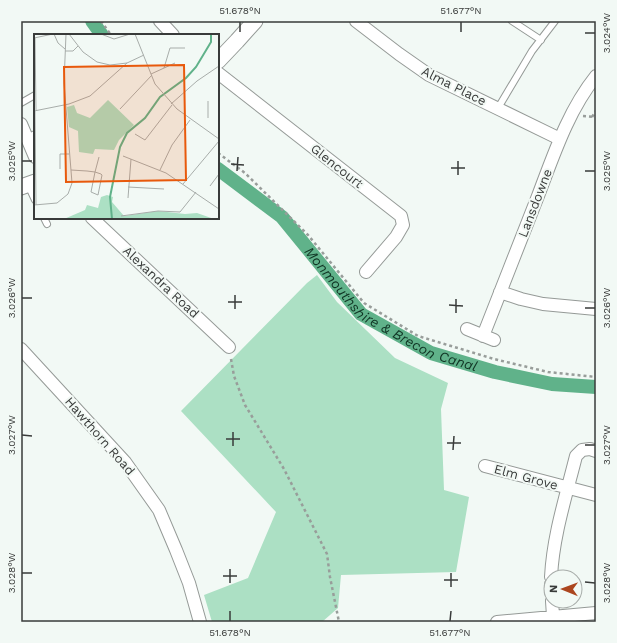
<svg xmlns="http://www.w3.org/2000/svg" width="617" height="643" viewBox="0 0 617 643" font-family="'Work Sans',sans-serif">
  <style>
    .green { fill: #ace0c4 }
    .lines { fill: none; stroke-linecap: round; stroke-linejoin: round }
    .canal { stroke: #60b28a; stroke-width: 14 }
    .service-casing { stroke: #959a97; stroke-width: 8 }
    .minor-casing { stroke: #959a97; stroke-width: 14 }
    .tertiary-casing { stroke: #959a97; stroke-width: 17 }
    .path { stroke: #989d9a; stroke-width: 2.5; stroke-dasharray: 3 3; stroke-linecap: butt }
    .service { stroke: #fff; stroke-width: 6 }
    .minor { stroke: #fff; stroke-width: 12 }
    .tertiary { stroke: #fff; stroke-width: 15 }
    .ticks { fill: none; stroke: #393b3a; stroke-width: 1.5 }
    .labels { text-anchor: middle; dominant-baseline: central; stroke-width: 4; stroke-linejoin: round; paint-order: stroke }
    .street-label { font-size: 13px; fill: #393b3a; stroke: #f2f9f5 }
    .water-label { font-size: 14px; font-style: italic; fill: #103524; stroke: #f2f9f5 }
    .inset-river { fill: none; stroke: #60b28a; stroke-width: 2 }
    .inset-road { fill: none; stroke: #a8adaa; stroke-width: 1 }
    .view { fill: #e8590c; fill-opacity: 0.15; stroke: #e8590c; stroke-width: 2 }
    .inset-edge { fill: none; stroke: #393b3a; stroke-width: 2 }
    .neatline { fill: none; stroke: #393b3a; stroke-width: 1.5 }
    .ticks-label { font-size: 10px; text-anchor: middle; fill: #393b3a }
  </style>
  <rect width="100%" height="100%" fill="#f2f9f5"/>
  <path class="green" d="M317,275L337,302L395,358L448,383L441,409L444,490L469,497L456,572L341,575L338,608L322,622H212L204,595L248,578L276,512L181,411L307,283Z"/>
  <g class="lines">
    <g class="canal">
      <path d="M92,21L102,35"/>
      <path id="s1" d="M218,169L282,217L361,314L431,353L495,372L552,384L596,387"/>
    </g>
    <g class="service-casing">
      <path id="service" d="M512,21L541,40
        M21,103L35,95
        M498,108L532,51L555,21
        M27,138L35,134
        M28,185L35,200
        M44,218L47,224"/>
    </g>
    <g class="minor-casing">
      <path id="minor" d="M160,21L173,35
        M356,21L399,54L429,75L560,139
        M218,73L401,216L403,225L396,237L366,272
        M21,124L35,157
        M92,218L229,347
        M500,292L521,299L543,304L596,309
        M467,329L494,340
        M483,336C501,289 520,243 538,196C554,154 568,111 596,76
        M21,349L125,462L159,510L176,550L189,583L200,622
        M485,466L596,495
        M551,577C553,536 566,496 576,456L582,450L590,449L596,451
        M551,584V592
        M552,601L553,616
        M497,622L596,613"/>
    </g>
    <g class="tertiary-casing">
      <path id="tertiary" d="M218,61L237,41L255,21
        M21,187L35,182"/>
    </g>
    <path class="path" d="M101,21L111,35
      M583,116L596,117
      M592,117L596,111
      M218,153L245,173L308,235L364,303L418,336L494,359L548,372L596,377
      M231,359L234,376L245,405L284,469L327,554L330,577L339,622"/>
    <use href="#service" class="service"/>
    <use href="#minor" class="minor"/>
    <use href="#tertiary" class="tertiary"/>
  </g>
  <path class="ticks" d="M240,32V22M461,32V22M585,33H595M22,161H32M231,164L244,165M451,168H465M237,171L238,157M585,171H595M458,175V161M22,298H32M228,302H242M449,305L463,306M585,308H595M235,309V295M456,313V299M22,435L32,436M226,439H240M447,443H461M585,445H595M233,446V432M453,450L454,436M22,573H32M223,576H237M444,580H458M585,582L595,583M230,583V569M451,587V573M230,621V611M450,621L451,611"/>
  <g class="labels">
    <g class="street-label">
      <text transform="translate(454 86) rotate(27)">Alma Place</text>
      <text transform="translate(337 166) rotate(38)">Glencourt</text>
      <text transform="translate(535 203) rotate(-69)">Lansdowne</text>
      <text transform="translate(161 282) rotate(43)">Alexandra Road</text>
      <text transform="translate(100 436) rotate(49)">Hawthorn Road</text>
      <text transform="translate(526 477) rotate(15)">Elm Grove</text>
    </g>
    <g class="water-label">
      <text stroke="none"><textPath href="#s1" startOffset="227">Monmouthshire &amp; Brecon Canal</textPath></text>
    </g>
  </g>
  <g transform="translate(34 34)">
    <rect width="185" height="185" fill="#f2f9f5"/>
    <path d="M74,66L100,91L85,106L80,116L61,115L59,120L45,118L44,97L35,93L33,73L40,71L43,79L56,84ZM73,161L79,163L78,168L90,182L124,177L151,180L163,179L180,185H30L51,176L53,171L64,174L67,163Z" fill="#ace0c4"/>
    <path class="inset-river" d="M78,185L76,163L86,113L93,99L111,84L126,63L152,44L162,33L177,8V0"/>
    <path class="inset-road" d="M20,0L24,9L31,15M35,0L49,18L63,28L76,31L93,29M67,0L80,5L96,0M101,0L121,50L143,75L185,105M0,4L19,0M1,4L2,77M31,17H39L44,12M130,34L136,14H151M117,40L141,29M174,67V84M137,70L163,47L185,32M86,75L118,41M0,77L35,70L56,62L93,29L110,21M1,77L2,171M101,100L111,106L138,71M89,122L132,139L185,175M26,135V120H35M37,136L53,137L61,138L67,140L68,141L64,161L57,158L61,138L65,123M126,136L138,111L156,86M149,150L185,107M176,152L185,140M94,153L130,155M94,164L97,125M0,171L23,169L34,160L38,149L30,49L32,0M87,182L124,177L146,178L162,158"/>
    <path class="view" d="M150,31L152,146L32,148L30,33Z"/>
    <rect width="185" height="185" class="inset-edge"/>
  </g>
  <rect width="617" height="643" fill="none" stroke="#f2f9f5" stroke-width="44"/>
  <g transform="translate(563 589) rotate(271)"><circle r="19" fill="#f2f9f5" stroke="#a8adaa"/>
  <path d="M0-3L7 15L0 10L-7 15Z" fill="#ac461f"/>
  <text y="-6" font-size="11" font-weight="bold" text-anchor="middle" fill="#393b3a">N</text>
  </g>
  <rect x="22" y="22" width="573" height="599" class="neatline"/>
  <g class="ticks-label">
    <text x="240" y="14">51.678°N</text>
    <text x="461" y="14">51.677°N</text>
    <text transform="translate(606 33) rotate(-90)" y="4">3.024°W</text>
    <text transform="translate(11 161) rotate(-90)" y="4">3.025°W</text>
    <text transform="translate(606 171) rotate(-90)" y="4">3.025°W</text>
    <text transform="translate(11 298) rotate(-90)" y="4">3.026°W</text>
    <text transform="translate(606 308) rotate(-90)" y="4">3.026°W</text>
    <text transform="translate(11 435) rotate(-90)" y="4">3.027°W</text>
    <text transform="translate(606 445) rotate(-90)" y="4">3.027°W</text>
    <text transform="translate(11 573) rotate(-90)" y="4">3.028°W</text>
    <text transform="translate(606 583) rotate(-90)" y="4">3.028°W</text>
    <text x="230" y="636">51.678°N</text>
    <text x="450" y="636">51.677°N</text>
  </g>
</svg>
